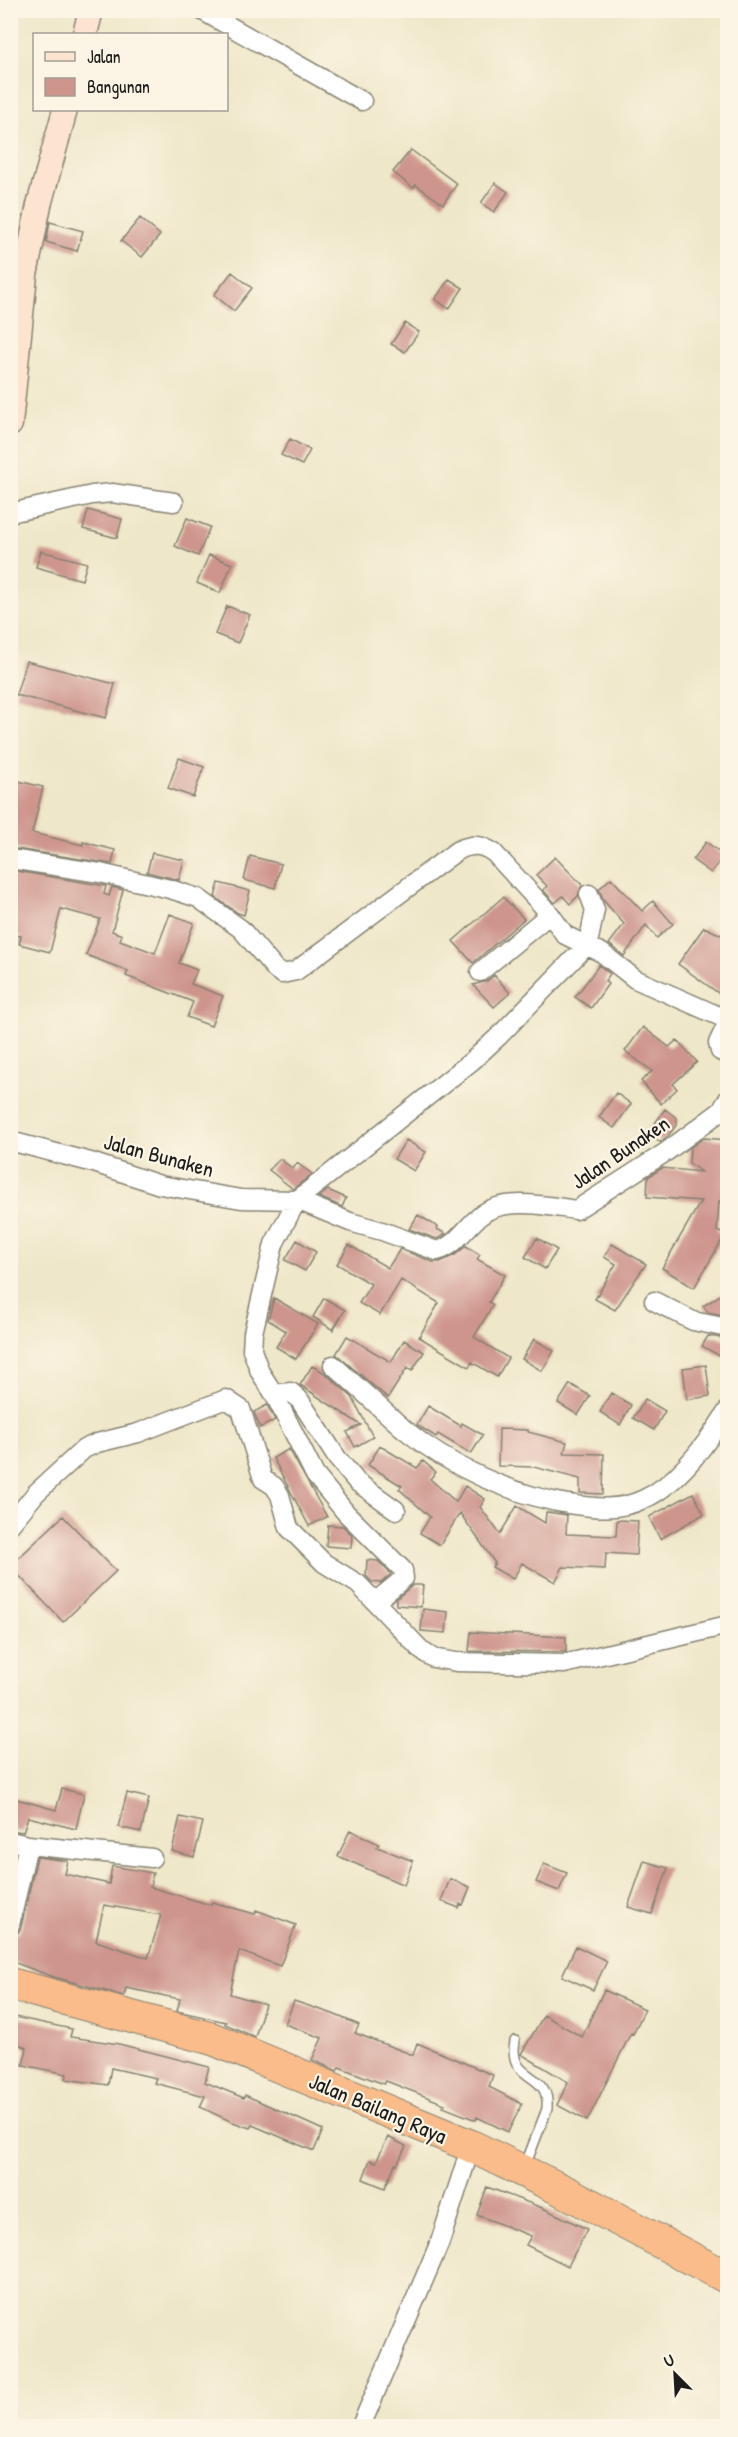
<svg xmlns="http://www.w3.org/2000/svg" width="738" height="2437" viewBox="0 0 738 2437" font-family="'Patrick Hand',sans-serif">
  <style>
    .building { fill: #ce958d; fill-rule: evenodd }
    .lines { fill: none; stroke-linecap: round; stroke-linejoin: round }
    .lane-casing { stroke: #868272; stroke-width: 12 }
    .street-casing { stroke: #868272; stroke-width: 21 }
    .secondary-casing { stroke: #868272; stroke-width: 27 }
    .highway-casing { stroke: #868272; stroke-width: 34 }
    .lane { stroke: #fff; stroke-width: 9 }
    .street { stroke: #fff; stroke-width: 18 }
    .secondary { stroke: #fde4d0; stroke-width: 24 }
    .highway { stroke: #f9bc8a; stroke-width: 32 }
    .labels { text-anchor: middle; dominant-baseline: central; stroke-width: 4.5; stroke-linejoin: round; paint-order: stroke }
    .street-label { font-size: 22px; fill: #1c1c1c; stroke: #fcf5e5 }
  </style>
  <rect width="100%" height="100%" fill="#fcf5e5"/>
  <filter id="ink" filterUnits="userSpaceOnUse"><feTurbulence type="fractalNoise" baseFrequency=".0167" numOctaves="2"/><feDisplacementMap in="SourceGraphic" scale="12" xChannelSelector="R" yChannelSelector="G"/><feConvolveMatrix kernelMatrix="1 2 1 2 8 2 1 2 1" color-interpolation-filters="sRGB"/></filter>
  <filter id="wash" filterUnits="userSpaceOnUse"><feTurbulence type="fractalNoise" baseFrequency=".008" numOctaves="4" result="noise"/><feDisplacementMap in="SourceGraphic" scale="24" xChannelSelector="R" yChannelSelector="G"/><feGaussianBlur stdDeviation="1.35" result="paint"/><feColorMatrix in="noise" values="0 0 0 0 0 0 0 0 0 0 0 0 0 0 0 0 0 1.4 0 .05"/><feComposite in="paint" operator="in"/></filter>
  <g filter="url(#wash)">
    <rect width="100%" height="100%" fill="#efe7c9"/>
    <g id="blocks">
      <path class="building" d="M411,150L457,184L443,204L416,185L413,188L393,172Z
        M495,183L508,192L494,212L481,203Z
        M140,218L160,235L142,257L121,241Z
        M50,222L83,231L77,251L46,242Z
        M232,272L252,288L234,311L214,295Z
        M449,279L463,288L449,309L435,299Z
        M405,323L419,332L405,352L391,344Z
        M290,439L310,450L302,465L281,455Z
        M88,510L122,519L117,538L83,529Z
        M187,518L210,527L198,556L175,546Z
        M41,551L87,563L82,580L36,567Z
        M209,555L232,564L220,593L197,583Z
        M227,606L250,615L238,643L215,634Z
        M26,661L115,684L106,718L16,695Z
        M179,758L204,767L193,797L168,788Z
        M10,779L43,787L32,833L83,845V842L115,850L112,864L10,848Z
        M706,842L724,855L711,873L693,860Z
        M152,853L184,860L179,880L147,872Z
        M250,856L281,864L275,888L244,880Z
        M555,857L582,885L578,896L570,904L563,896L555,903L543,890L547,886L536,875Z
        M10,870L106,886L104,894L109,896L112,887L123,890L112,931L122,935L120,940L155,953L170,914L194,923L179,963L197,970L191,984L223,996L211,1026L187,1017L193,1002L126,976L128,971L86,955L100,919L61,909L50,952L19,944L21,936L10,935Z
        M611,878L642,911L653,901L673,924L657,938L646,925L624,956L609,944L624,924L604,901L599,889Z
        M219,883L250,891L244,915L238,913L215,897Z
        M503,897L524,919L473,963L453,941Z
        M704,927L728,938V1000L678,964Z
        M599,965L610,974L605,981L608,984L591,1008L575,997Z
        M494,975L510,993L494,1007L473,985L487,981Z
        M643,1027L669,1047L677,1040L697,1062L673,1084L677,1089L661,1104L641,1081L652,1071L625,1051Z
        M616,1093L631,1104L614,1128L599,1117Z
        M665,1109L677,1118V1124L668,1136L660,1142L648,1133Z
        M704,1138L728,1140V1202L719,1201L717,1231L725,1235L694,1288L662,1268L701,1201L647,1197L648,1177L662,1168L701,1172L689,1163L690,1148Z
        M406,1140L426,1152L414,1171L394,1159Z
        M280,1159L293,1169L297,1163L312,1174L293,1189L269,1170Z
        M328,1190L346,1198L342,1207L319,1197Z
        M418,1215L438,1227L437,1229L446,1234L437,1239L409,1229Z
        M537,1238L557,1250L545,1269L525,1257Z
        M297,1240L316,1252L305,1271L285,1260Z
        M612,1244L646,1264L615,1310L595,1299L616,1264L604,1257Z
        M349,1245L388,1268L400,1249L433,1262H440L455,1255L466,1246L480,1255L477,1259L505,1275L489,1302L493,1305L474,1337L508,1358L497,1377L472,1362L469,1367L419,1337L439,1303L401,1280L380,1315L359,1303L371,1284L337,1264Z
        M728,1290V1316L708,1312L703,1306Z
        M274,1298L318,1324L296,1359L276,1347L286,1331L268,1320Z
        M324,1298L345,1310L333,1330L313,1317Z
        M347,1336L391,1362L404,1340L424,1352L412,1371L407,1368L388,1398L336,1354Z
        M708,1336L728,1339V1349L724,1355H718L702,1346Z
        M534,1339L554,1351L542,1371L522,1359Z
        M706,1365L710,1396L687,1400L683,1368Z
        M312,1366L325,1373L352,1397L373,1437L355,1447L347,1432L361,1425L300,1385Z
        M570,1384L590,1396L578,1415L558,1403Z
        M611,1393L631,1405L620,1425L600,1412Z
        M645,1399L665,1411L654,1430L633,1418Z
        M267,1405L275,1420L260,1428L254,1412Z
        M428,1406L461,1426L462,1423L483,1435L471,1454L438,1434L436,1437L417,1425Z
        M499,1429L528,1430V1432L567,1442L564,1453L604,1454L603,1494L580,1493V1479L534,1467L498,1466Z
        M380,1446L417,1468L423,1461L436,1472L430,1479L456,1502L465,1486L485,1499L480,1507L500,1534L517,1506L545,1523L546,1512L567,1515L566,1534L616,1536L617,1520L638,1521L636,1555L606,1553L605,1569L563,1567L555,1582L522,1563L513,1579L492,1567L495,1563L460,1513L440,1545L420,1533L430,1517L399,1489L402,1486L368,1465Z
        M289,1449L327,1517L309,1526L273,1458Z
        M693,1493L704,1514L660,1539L649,1517Z
        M63,1516L116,1571L63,1622L10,1566Z
        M328,1525L343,1526L352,1535L351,1548L326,1546Z
        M367,1560L378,1561L391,1574L381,1583L372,1582L366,1576Z
        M413,1585H423L421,1607L396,1605V1599Z
        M423,1609L448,1612L446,1633L421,1631Z
        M471,1632L566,1637V1652L469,1651Z
        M62,1789L84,1794L76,1829L28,1817L23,1832L10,1830V1797L56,1810Z
        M127,1793L149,1798L141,1832L118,1827Z
        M180,1817L203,1822L194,1857L172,1851Z
        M350,1830L379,1844L377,1847L413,1861L404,1885L338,1856Z
        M37,1857L68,1861L65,1874L109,1884L112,1866L153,1873L150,1887L211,1905L212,1902L255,1914L256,1910L296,1925L280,1966L239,1951L230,1994L265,2004L255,2037L225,2024L226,2022L177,2011L180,1999L126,1988L124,1996L54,1977L10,1961V1936L18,1933L21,1927ZM104,1905L161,1915L148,1958L96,1941Z
        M644,1861L668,1868L652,1914L628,1907Z
        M544,1864L567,1873L559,1891L536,1882Z
        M450,1879L470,1887L463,1905L460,1904L459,1908L441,1901Z
        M576,1946L607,1961L593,1990L562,1976Z
        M604,1990L645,2009L633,2034L631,2033L587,2121L557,2105L568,2082L521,2054L544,2015L582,2037Z
        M294,2001L333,2014L359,2025L355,2033L413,2055L417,2043L493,2075L489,2087L522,2104L508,2132L477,2117L476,2120L443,2107L445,2104L386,2081L384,2084L339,2067L337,2071L312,2060L322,2038L285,2024Z
        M10,2016L72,2029L70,2037L119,2044L209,2067L205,2082L244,2098L245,2095L323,2130L314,2151L252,2125L250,2128L230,2121L200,2107L205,2096L154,2083L156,2078L111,2068L108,2085L66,2079L67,2074L23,2065L27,2048L10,2040Z
        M388,2137L406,2146L397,2165L395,2164L385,2188L363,2179L370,2160L376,2162Z
        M487,2187L545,2209L587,2229L568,2266L526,2245L531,2236L477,2215Z"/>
    </g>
  </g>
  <g filter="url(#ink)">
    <use href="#blocks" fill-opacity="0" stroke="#868272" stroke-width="1.5"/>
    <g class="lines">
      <g class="lane-casing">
        <path id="lane" d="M515,2041C507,2084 551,2069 547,2109L525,2166"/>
      </g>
      <g class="street-casing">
        <path id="street" d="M201,10L362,101
          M10,513L92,495L112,493L174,502
          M10,859L100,873L170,889L198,898L241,929L276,970L282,974L296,971L458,850C473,844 481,844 494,853L550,914
          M480,972L550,914L565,935L602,953L635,979L728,1020
          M728,1022L718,1043L720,1051L728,1055
          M10,1141L94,1163L160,1185L241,1199L297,1200L350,1222L382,1231L437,1251C455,1247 465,1228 480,1216C503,1196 548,1206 576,1210L666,1152L721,1111L728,1099
          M654,1301L693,1321L728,1328
          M333,1365C357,1386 380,1408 404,1429C450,1467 510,1494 568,1504C595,1508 619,1511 644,1499C679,1483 708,1442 728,1410
          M274,1394L291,1392L299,1399L337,1458L357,1482L396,1510
          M10,1525L36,1493L84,1449L97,1443L138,1433L226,1399L241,1409L263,1479L274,1486L280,1495L289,1528L324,1563L358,1584L422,1651L433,1658L456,1662L564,1664L728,1625
          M375,1602L404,1578L403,1570L346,1513L315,1475L274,1394L260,1372L252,1350L253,1333L274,1244L297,1200L472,1061L499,1036L588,944L595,910L589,894
          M10,1841L28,1845L152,1858
          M10,1925L28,1845
          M361,2426L440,2242L471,2146"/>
      </g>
      <g class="secondary-casing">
        <path id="secondary" d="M85,34L91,10
          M10,424L25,275L39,205L65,110"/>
      </g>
      <g class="highway-casing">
        <path id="highway" d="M10,1984L213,2039L471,2146L570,2194L728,2278"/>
      </g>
      <use href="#lane" class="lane"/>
      <use href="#street" class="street"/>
      <use href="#secondary" class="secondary"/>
      <use href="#highway" class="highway"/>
    </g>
  </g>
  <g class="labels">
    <g class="street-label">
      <text transform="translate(620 1152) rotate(-34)">Jalan Bunaken</text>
      <text transform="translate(159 1155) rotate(15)">Jalan Bunaken</text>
      <text transform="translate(378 2108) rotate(23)">Jalan Bailang Raya</text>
    </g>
  </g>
  <rect width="738" height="2437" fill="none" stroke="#fcf5e5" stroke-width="36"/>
  <rect x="33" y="33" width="195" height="78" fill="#fcf5e5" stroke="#a29e95" stroke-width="1.5"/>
  <rect x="45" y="52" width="30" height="9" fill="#fde4d0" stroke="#a29e95" stroke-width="1.5"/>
  <text x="87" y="63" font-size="18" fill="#1c1c1c">Jalan</text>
  <rect x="45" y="78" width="30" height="18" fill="#ce958d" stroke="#a29e95" stroke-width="1.5"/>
  <text x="87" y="93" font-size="18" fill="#1c1c1c">Bangunan</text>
  <g transform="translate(675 2374) rotate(336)" stroke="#fcf5e5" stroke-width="4.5" paint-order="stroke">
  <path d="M0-4.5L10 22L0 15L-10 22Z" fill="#1c1c1c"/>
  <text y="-9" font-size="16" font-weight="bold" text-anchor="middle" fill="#1c1c1c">U</text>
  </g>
</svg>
